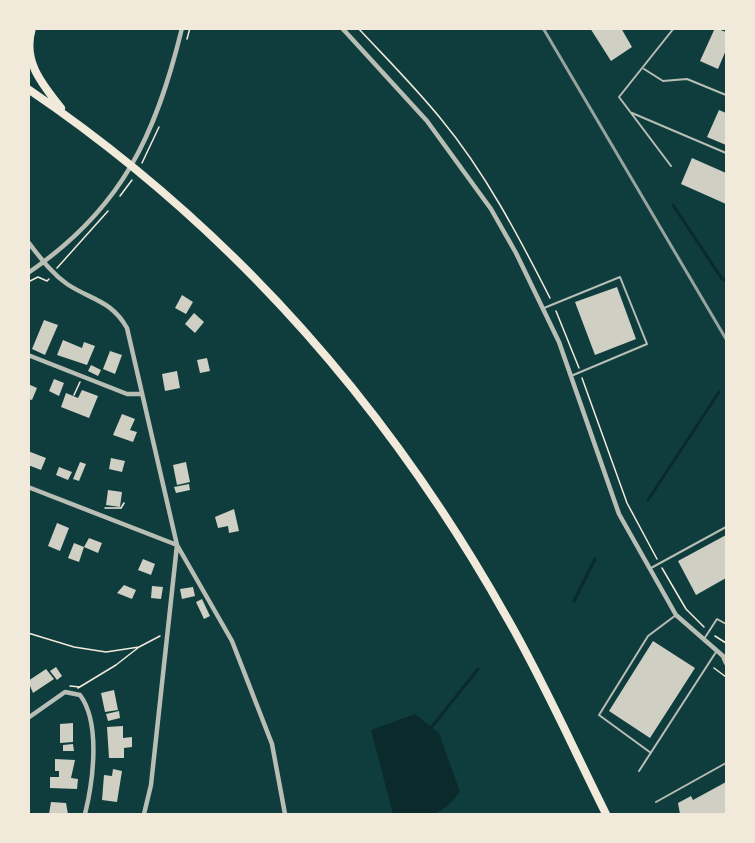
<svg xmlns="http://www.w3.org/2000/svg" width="755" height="843" viewBox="0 0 755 843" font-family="'Asap Condensed',sans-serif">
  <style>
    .water { fill: #0a2a2b }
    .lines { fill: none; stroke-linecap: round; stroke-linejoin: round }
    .stream { stroke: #0a2a2b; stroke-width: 3 }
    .building { fill: #cfcfc3 }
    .path { stroke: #f1e9da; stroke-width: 1.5 }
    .service { stroke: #b8beb3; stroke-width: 2 }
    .minor { stroke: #b8beb3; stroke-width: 4.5 }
    .trunk { stroke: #f1e9da; stroke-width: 8 }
    .rail { stroke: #97a49c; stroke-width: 3 }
  </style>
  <rect width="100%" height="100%" fill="#0f3d3e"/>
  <path class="water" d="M415,714L439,733L460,792C437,821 428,815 393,814L371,730Z"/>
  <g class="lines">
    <path class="stream" d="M673,205L722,279L726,281
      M648,500L719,392
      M574,601L595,559
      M430,729L478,669"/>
  </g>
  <path class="building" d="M590,28H621L632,47L611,61Z
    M715,28L726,32V50L718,69L700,61Z
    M719,110L726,113V145L707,137Z
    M692,158L726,173V204L681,184Z
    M617,287L636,339L595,355L575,302Z
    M182,295L193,302L186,314L175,308Z
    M194,313L204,322L195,333L185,324Z
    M44,320L58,325L45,355L32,349Z
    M63,340L82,348L84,342L95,346L87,365L57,355Z
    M110,351L122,355L115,374L103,369Z
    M207,358L210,371L200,373L197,360Z
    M91,365L101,370L98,376L88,371Z
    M177,371L180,388L165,391L162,374Z
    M54,379L64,383L59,396L49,391Z
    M28,384L37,388L32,400L28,399Z
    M82,390L98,396L89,418L61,407L66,393L78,398Z
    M122,414L135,419L130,430L137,432L133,442L113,435Z
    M28,451L46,458L41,470L28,465Z
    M111,458L125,461L122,472L109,469Z
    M80,462L86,464L79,481L73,479Z
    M186,462L190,482L177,485L173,465Z
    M59,467L72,472L68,480L56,475Z
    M189,484L190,490L176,493L174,487Z
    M108,490L122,492L120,507L106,505Z
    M234,509L239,531L229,533L228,526L218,528L215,517Z
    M57,523L69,528L60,551L48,546Z
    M726,535V578L696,595L678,561Z
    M89,538L102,543L98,553L84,547Z
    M74,543L84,547L79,562L68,558Z
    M143,559L155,564L151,575L138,570Z
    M124,585L136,590L132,599L117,593Z
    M152,586L163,587L161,599L151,598Z
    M193,587L195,596L182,599L180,589Z
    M202,599L210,616L204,619L196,602Z
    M653,641L695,668L650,738L609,711Z
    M56,667L62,676L57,680L50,671Z
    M46,669L54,679L33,693L28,681Z
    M114,690L118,710L105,712L101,693Z
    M119,711L120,718L108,721L106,714Z
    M73,723V742L60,743V724Z
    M123,726V738L132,737V747L124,748V758H109L107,727Z
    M73,744L74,751H63V745Z
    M55,759L75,760L71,778L78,779L77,789L50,788V777H59V771H55Z
    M113,769L122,771L117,802L102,800L104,775L112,776Z
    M726,782V814H680L678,803L691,796L693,800Z
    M51,802L66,803L68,814H49Z"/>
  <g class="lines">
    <path class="path" d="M358,28C386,58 415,87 441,119C485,172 519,237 550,298
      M187,39L190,28
      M142,163L159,127
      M120,196L132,180
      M57,268L108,211
      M28,282L38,277L47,281L49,279
      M556,311L579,368
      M582,378L627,503L657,559
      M74,395L80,382
      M105,508H121L124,503
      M662,568L686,609L704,627
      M28,633L74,647L106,652L139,647
      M715,636L726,643
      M714,668L726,677
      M70,686L80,687
      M78,688L116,665L139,647L160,636"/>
    <path class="service" d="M644,69L663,81L687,79L726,95
      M632,113L726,153
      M671,166L619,97L674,28
      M544,308L620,277L647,344L571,376
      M651,568L726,527
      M704,639L717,619L726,624
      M651,753L599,715L648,636L676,615
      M639,771L716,652
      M656,802L726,763"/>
    <path class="minor" d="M342,28L427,121L491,209L516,253L559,342L619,514L676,615L723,656L726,663
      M28,242C40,257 51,273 67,284C91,300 111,300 127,328L177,545L151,785L144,814
      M28,273C122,209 156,135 182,28
      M28,355L127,394H142
      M28,487L177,545L232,641L272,744L285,814
      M28,718L65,692L80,695C101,723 93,782 85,814"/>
    <path class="trunk" d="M32,28C22,61 42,84 61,108
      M28,89C230,226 387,404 506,616C543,680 573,748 606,814"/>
    <path class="rail" d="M543,28L726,339"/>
  </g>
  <rect width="755" height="843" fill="none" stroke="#f1e9da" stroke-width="60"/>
</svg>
